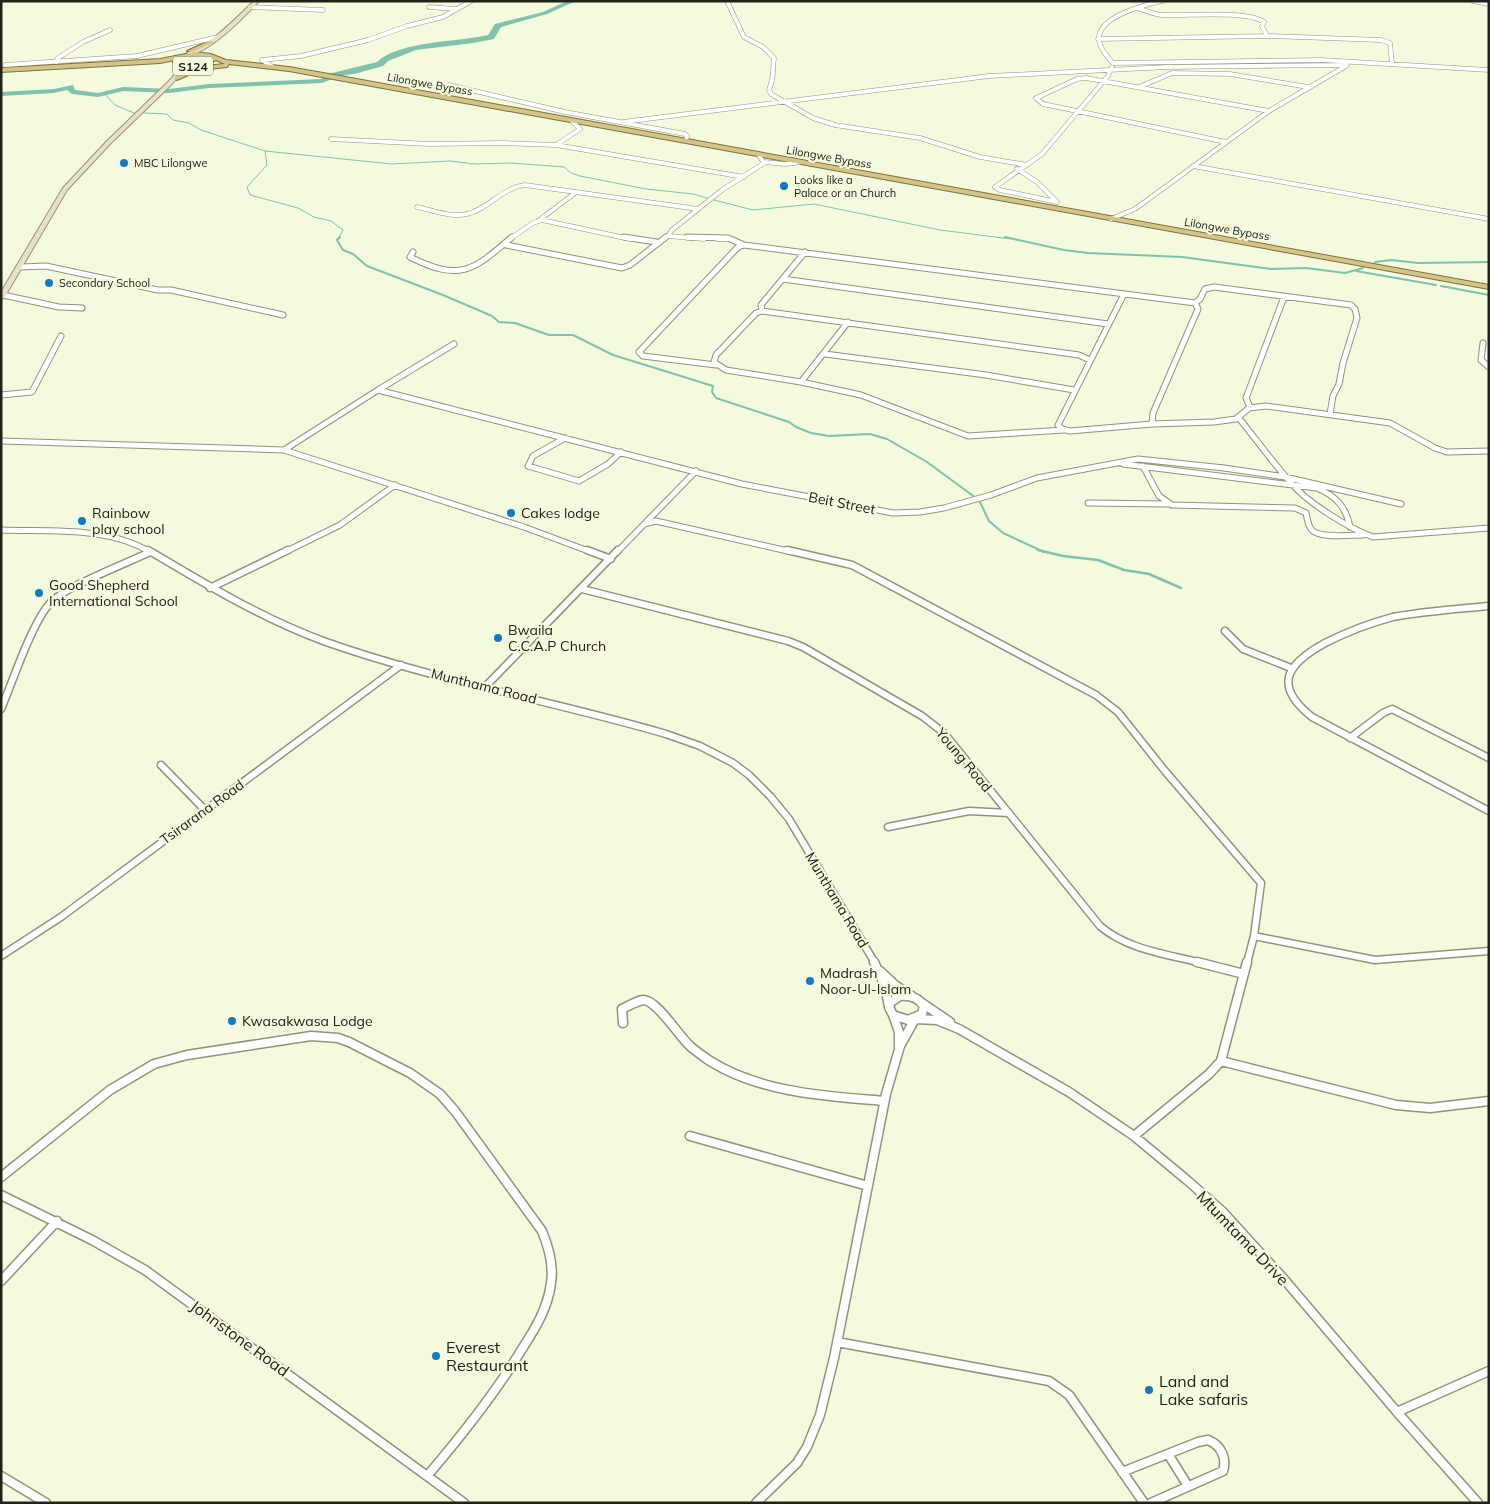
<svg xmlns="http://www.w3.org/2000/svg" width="1490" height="1504" viewBox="0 0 1490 1504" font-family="Mulish,sans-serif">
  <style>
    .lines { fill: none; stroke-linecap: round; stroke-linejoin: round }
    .stream-far2 { stroke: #81c2ac; stroke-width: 1 }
    .stream-far1 { stroke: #81c2ac; stroke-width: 2 }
    .stream { stroke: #81c2ac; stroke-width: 2.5 }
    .river { fill: #81c2ac; fill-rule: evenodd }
    .minor-far3-casing { stroke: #8e957b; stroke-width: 5 }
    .minor-far2-casing { stroke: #8e957b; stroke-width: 7 }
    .minor-far1-casing { stroke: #8e957b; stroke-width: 9 }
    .minor-casing { stroke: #8e957b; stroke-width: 11 }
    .secondary-casing { stroke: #8e957b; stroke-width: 2 }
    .primary-casing { stroke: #817133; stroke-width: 2 }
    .minor-far3 { stroke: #fff; stroke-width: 4 }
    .minor-far2 { stroke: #fff; stroke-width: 5 }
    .minor-far1 { stroke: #fff; stroke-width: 6 }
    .minor { stroke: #fff; stroke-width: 8 }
    .secondary { fill: #e9e1c6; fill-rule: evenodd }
    .primary { fill: #d3c48e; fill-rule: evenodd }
    .poi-dot { fill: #117ac4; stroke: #f3fade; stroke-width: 2 }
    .labels { text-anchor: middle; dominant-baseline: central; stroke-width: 4.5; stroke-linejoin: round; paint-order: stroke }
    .far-street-label { font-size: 11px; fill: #202218; stroke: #f3fade }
    .far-poi-label { font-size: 11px; fill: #202218; stroke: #f3fade; text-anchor: start }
    .shield { fill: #f3fade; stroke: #5f6353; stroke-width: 1 }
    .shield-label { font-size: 12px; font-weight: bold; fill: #202218 }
    .street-label { font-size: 14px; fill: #202218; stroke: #f3fade }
    .poi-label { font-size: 14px; fill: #202218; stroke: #f3fade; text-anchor: start }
    .near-street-label { font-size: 16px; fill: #202218; stroke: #f3fade }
    .near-poi-label { font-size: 16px; fill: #202218; stroke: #f3fade; text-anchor: start }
  </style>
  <rect width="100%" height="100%" fill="#f3fade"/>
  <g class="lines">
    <path class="stream-far2" d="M105,94L115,105L134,113
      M144,113L167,114L173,120L189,123L201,130L265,151L392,164L450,161L476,164L511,163L564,167L571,173L580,176L646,189L693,194L710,199
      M265,151L267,165L247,187L250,195L298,208L314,217L331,221L343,230L338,239
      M714,200L753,210L814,204L940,230L1011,239"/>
    <path class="stream-far1" d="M340,237L337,240L343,250L353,254L367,266L443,295L492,316L499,322L515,323L549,335H573L613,355L713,386L712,392L716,398L789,422L796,427L811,433L829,436L870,434L887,439L927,462L976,498
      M1005,237L1064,250L1088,253L1182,257L1271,269L1306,268L1345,273L1363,268
      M1375,262L1391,260L1418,263L1489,262
      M1356,271L1436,285
      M1441,286L1489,295
      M979,500L989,521L1003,533L1044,552"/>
    <path class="stream" d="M1038,550L1063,556L1098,560L1124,570L1149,574L1181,588"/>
    <path class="river" d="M567,1H576L547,14L501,27L494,39L473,43L416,50L388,61L383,66L358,73L337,77L322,83L209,88L169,93L123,91L98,97L72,94L67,90L54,93L1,96V92L54,89L73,85L75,90L98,93L123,87L169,89L209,84L321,79L332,73L377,62C399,41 459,42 488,35L495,24L543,12Z"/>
    <g class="minor-far3-casing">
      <path id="minor-far3" d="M727,1L744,37L763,47L774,58C772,73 775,75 769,90L771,94L813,118L835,125L920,138L980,157L1027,165
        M1162,1C1145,5 1097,16 1099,40C1100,49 1107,56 1113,63L1321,60L1489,70
        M1473,1L1489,4
        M250,7L323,10
        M429,7L456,9
        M1137,8C1145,10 1155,15 1163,15C1188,16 1245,10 1264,22L1262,26L1267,36
        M1098,39L1267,36L1381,40L1390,43L1392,64
        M56,62L58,58L83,42L110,30
        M5,65L137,56L218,37
        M273,67L262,60L301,56L368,40L407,26L443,17L471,1
        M449,85L565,112L685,134L687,136L686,141
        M1139,87L1172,73L1230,74L1308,87
        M571,120L580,129L556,145L744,177
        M623,122L989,76L1167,67L1347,65
        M331,139L429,144L503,143L556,145
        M1226,142L1043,104L1036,98L1077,79L1086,78L1269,111
        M764,162L785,164L802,162
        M1193,166L1489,219
        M1017,169L1037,182L1057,202
        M1057,202L1000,190L995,187L1042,154L1108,76L1112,67
        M417,207C433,210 451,218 467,214C489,209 501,188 525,185L698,209
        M1111,219L1135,209L1269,111L1346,66
        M538,221L575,193
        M668,236L672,230L722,190L764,163L758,154
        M510,239L533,223L542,220L630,239
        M664,239L668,236L704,239
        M717,239H729"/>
    </g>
    <g class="minor-far2-casing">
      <path id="minor-far2" d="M624,237L656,242
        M687,237L728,238L744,245L1195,303L1200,299L1205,289L1214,287L1351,305L1355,309L1357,318L1343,363L1339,384L1333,396L1330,414
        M506,245L622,268L630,265L666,237
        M413,252L410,257C460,282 473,271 512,237
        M805,252L761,305L762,311L756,313L716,355L714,362L726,370L801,382L861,395L968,436L1064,430
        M20,267L46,266L158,290H171L283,315
        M783,279L1108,324
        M1124,294L1058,425L1062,429L1070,431L1152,424L1214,422L1236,419L1249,408L1266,406L1390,423L1435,448L1447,452L1489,451
        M3,295L59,307L82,308
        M762,311L1079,355L1090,360
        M1483,343L1481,360L1489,367
        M825,354L986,375L1074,390
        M716,365L643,356L639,352L738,247L744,245
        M801,382L848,322
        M378,390L454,344
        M1,395L32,392L61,336
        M1250,407L1246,398L1284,297
        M1238,417C1256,439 1273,463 1292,484C1308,503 1350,529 1373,537L1489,528
        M1152,424L1153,413L1198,309L1195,303
        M565,438L533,456L528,466L579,481L608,464L621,452
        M1,441L284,450L524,527L591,552
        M284,450L378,390L742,484L893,513L920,512L944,508L991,495L1037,478L1138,459L1224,468L1285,477L1401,504
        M1123,464L1317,488C1336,496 1346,507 1350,527
        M1143,466L1159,496L1172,505L1295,508L1306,513C1307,518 1308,525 1311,529C1317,539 1351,535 1363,535
        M1088,503L1168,504
        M644,524L656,521L792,552
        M1,530C50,532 107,526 150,552
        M285,552L340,525L395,485
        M617,552L696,471"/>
    </g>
    <g class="minor-far1-casing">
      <path id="minor-far1" d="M148,550C205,584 263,619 326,642C437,681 553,701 666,734L700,746L733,763L749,775L770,796L789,819L875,963
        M587,550L611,559
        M787,550L852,565L1096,695L1118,712L1165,771L1261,883L1254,936L1247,963
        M210,588L288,550
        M582,589L788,641L803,647L922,716L944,733L1100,926C1128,950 1167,954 1202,963
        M1489,606C1457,609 1425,611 1393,617C1370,623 1347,632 1325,643C1287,664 1272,685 1312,717L1489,811
        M1225,631L1243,649L1291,668
        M484,688L618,550
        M1,709C13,681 32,622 51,602C67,586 127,563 150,552
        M1350,738L1383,713L1392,709L1489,758
        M161,765L205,810
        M888,827L969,811L1009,813
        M1254,936L1375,960L1489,951
        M1,956L61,917L401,665"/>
    </g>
    <g class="minor-casing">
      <path id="minor" d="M874,962L885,986L889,1007
        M1197,962L1244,974
        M880,971L895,985L912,996
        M900,996C910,995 918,997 924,1006L922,1014L908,1020L893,1015L889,1007L891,1002Z
        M922,1003L950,1022
        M893,1015L899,1032V1047
        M623,1023L622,1009C628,1006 637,1001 643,1000C656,999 679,1036 689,1045C695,1051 703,1056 710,1061C761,1093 826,1096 884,1101
        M1221,1061L1396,1105L1430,1108L1489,1101
        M690,1136L868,1186
        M1134,1136L1209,1074L1221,1061L1247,962
        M1,1177L110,1090L154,1064L187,1055L311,1036L338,1038L349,1042L410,1073L440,1094L455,1111L542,1231C549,1248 554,1265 551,1283C548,1308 535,1329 522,1349C495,1394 462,1435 428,1475
        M1,1195L92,1240L145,1270L464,1503
        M1,1281L57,1221
        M837,1342L1049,1381L1069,1395L1144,1503
        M1397,1412L1489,1371
        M1168,1454L1188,1486
        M1122,1472L1198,1442L1208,1440C1221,1445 1227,1458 1223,1471L1151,1503
        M1,1476L46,1503
        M756,1503L797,1463L807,1447L820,1415L834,1358L886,1094L900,1046L915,1019L937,1020L959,1029L1069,1092L1134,1136L1188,1181L1222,1211L1283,1278L1397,1412L1478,1503"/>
    </g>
    <g class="secondary-casing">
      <path id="secondary" d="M254,1H259C244,17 209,54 187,55V53C214,42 233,21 254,1Z
        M179,64L183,65V70L172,84L110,144L67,190L4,298L1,300V292L63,188L106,142L168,82L179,70Z"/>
    </g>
    <g class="primary-casing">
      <path id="primary" d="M209,41L214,42L192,52L187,51Z
        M196,52L211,54L226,60L289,67L340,76L1489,285V289L289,71L229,64L227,67L200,70L177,80L174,78L175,77L195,68L183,67L173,62L175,60L160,63L1,72V68L160,59ZM196,56L208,57L211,59C200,65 190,66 179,62L182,58ZM216,60L225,64L204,66Z"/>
    </g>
    <use href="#minor-far3" class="minor-far3"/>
    <use href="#minor-far2" class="minor-far2"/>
    <use href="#minor-far1" class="minor-far1"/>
    <use href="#minor" class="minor"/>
    <use href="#secondary" class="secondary"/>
    <use href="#primary" class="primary"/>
  </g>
  <g class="poi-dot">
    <circle cx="124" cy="163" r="5"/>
    <circle cx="784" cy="186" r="5"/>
    <circle cx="49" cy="283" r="5"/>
    <circle cx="511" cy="513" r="5"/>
    <circle cx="82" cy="521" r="5"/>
    <circle cx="39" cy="593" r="5"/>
    <circle cx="498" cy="638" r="5"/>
    <circle cx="810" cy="981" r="5"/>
    <circle cx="232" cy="1021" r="5"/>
    <circle cx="436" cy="1356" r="5"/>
    <circle cx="1149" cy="1390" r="5"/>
  </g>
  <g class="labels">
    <g class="far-street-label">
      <text transform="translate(430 84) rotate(10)">Lilongwe Bypass</text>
      <text transform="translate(829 157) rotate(10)">Lilongwe Bypass</text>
      <text transform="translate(1227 229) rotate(10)">Lilongwe Bypass</text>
    </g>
    <g class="far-poi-label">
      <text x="134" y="163">MBC Lilongwe</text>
      <text x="794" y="180">Looks like a<tspan x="794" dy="13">Palace or an Church</tspan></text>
      <text x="59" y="283">Secondary School</text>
    </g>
    <rect class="shield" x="173" y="56.5" width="40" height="19" rx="4"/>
    <g class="shield-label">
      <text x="193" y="66">S124</text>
    </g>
    <g class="street-label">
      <text transform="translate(842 503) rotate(11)">Beit Street</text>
      <text transform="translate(484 686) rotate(14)">Munthama Road</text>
      <text transform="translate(964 760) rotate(50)">Young Road</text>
      <text transform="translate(202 812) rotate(-36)">Tsirarana Road</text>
      <text transform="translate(837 900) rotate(59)">Munthama Road</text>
    </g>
    <g class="poi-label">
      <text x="92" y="513">Rainbow<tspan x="92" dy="16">play school</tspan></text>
      <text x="521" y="513">Cakes lodge</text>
      <text x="49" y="585">Good Shepherd<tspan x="49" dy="16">International School</tspan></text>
      <text x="508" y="630">Bwaila<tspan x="508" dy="16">C.C.A.P Church</tspan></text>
      <text x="820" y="973">Madrash<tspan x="820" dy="16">Noor-Ul-Islam</tspan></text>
      <text x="242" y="1021">Kwasakwasa Lodge</text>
    </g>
    <g class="near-street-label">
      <text transform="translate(1243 1238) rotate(46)">Mtumtama Drive</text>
      <text transform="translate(240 1338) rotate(36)">Johnstone Road</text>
    </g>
    <g class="near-poi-label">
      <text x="446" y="1347">Everest<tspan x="446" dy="18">Restaurant</tspan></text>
      <text x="1159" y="1381">Land and<tspan x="1159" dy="18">Lake safaris</tspan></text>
    </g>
  </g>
  <rect width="1490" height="1504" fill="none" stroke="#202218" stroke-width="5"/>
</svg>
